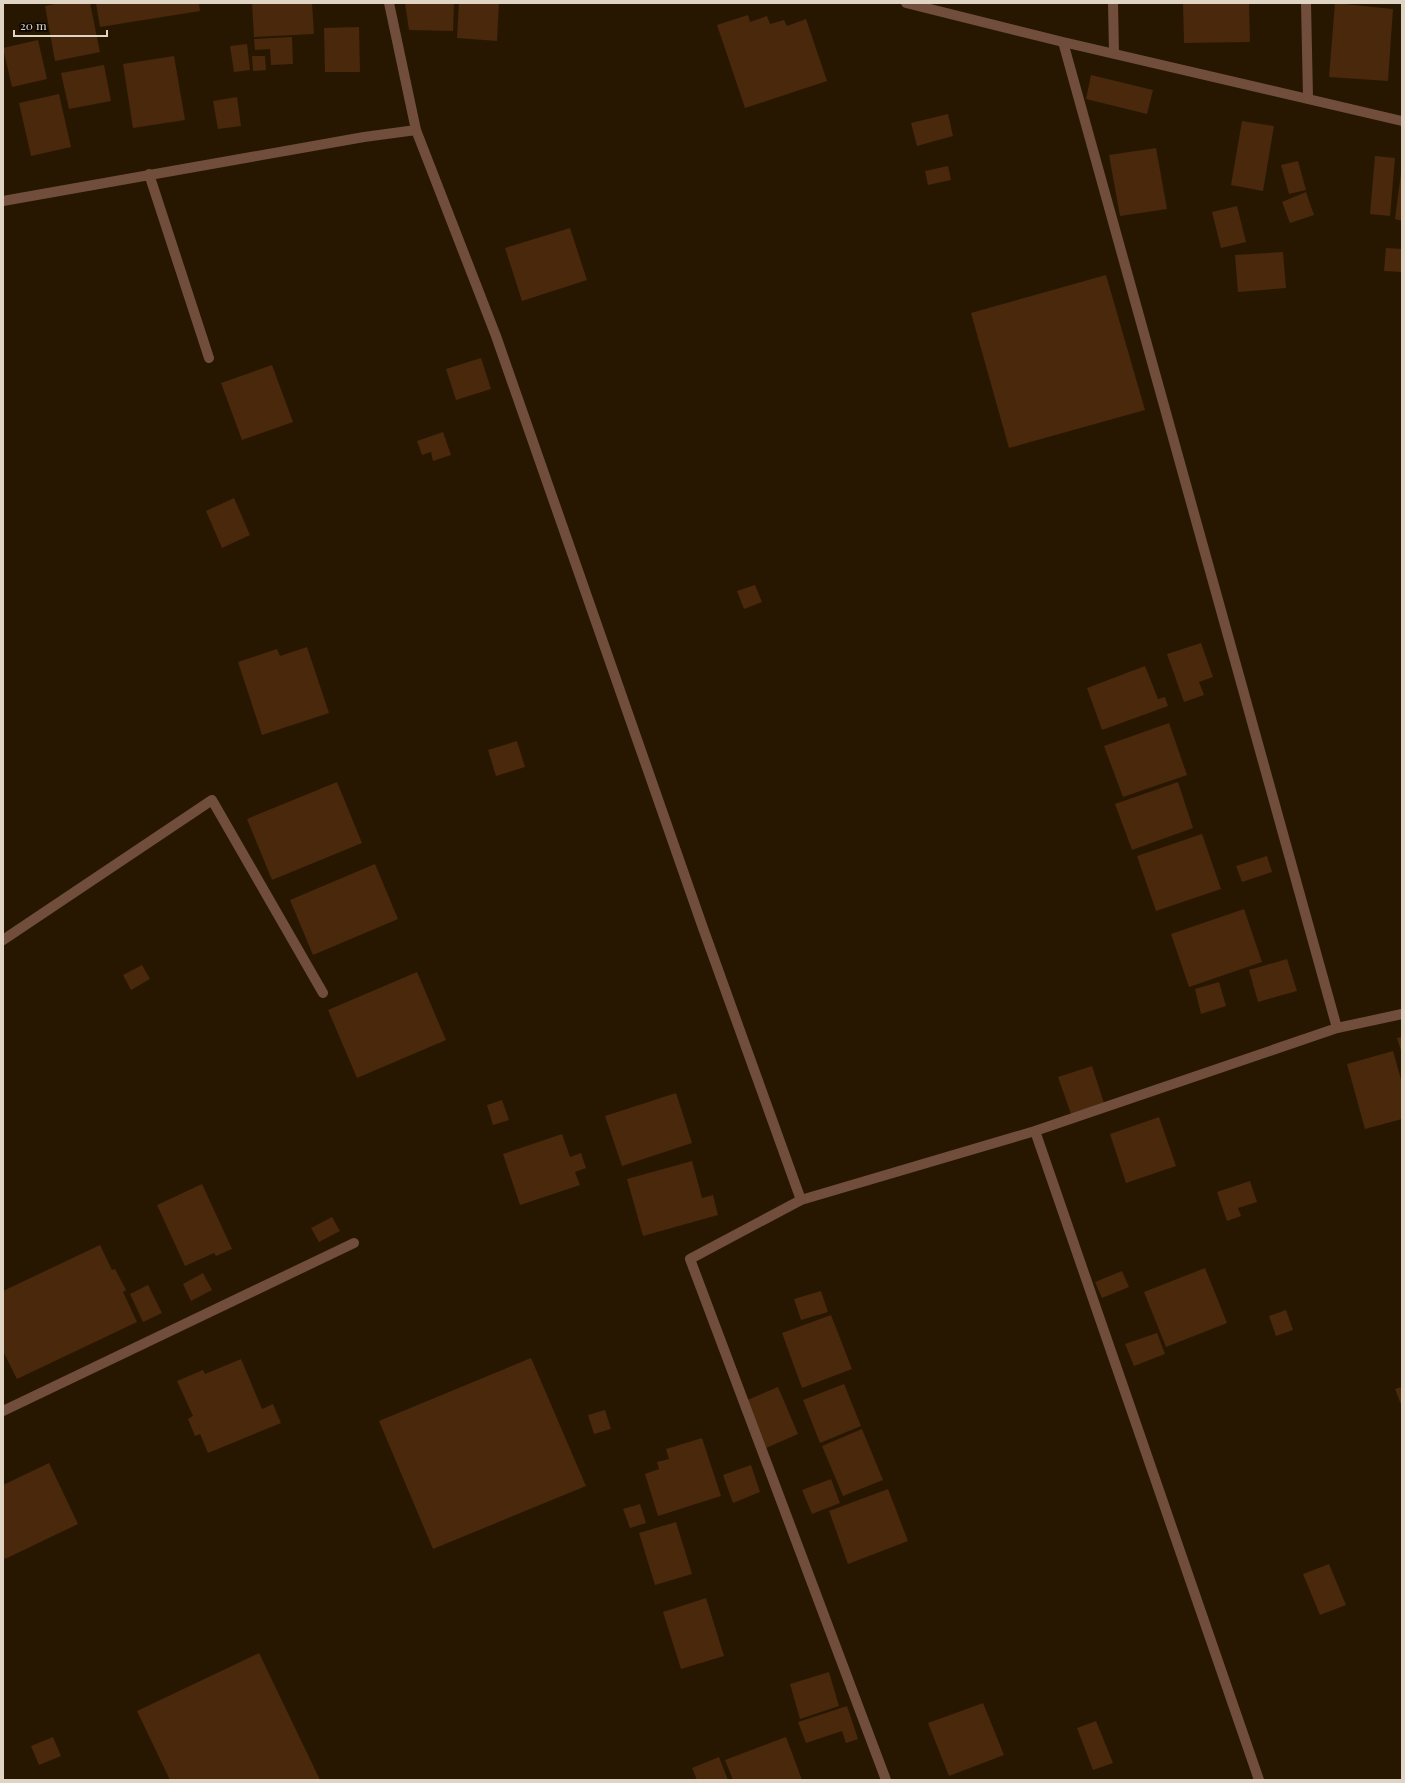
<svg xmlns="http://www.w3.org/2000/svg" width="1405" height="1783" viewBox="0 0 1405 1783" font-family="'Playfair Display',serif">
  <style>
    .building { fill: #49280c }
    .lines { fill: none; stroke-linecap: round; stroke-linejoin: round }
    .minor { stroke: #714e3c; stroke-width: 10 }
  </style>
  <rect width="100%" height="100%" fill="#281700"/>
  <path class="building" d="M60,3H90L100,52L55,61L45,6Z
    M96,3H199L200,11L100,27Z
    M252,3H312L314,34L254,37Z
    M405,3H454L453,31L409,30Z
    M459,3H499L497,41L457,38Z
    M1183,3H1249L1250,42L1184,43Z
    M1335,3L1393,9L1388,81L1329,77Z
    M748,15L750,22L767,16L770,24L784,20L787,26L806,19L827,81L745,108L717,25Z
    M359,27L360,72H325L324,28Z
    M292,37L293,64L271,65L270,49L255,50L254,39Z
    M38,40L47,79L12,87L3,48Z
    M247,44L250,70L234,72L230,46Z
    M174,56L185,120L133,128L123,64Z
    M252,56H265L266,70L253,71Z
    M104,65L111,101L69,109L61,73Z
    M1091,75L1153,90L1147,114L1086,99Z
    M59,94L71,147L31,156L19,103Z
    M237,97L241,126L218,129L213,101Z
    M948,114L953,136L917,146L911,123Z
    M1242,121L1274,126L1263,191L1231,185Z
    M1156,148L1167,209L1120,216L1109,155Z
    M1375,156L1395,158L1390,216L1370,214Z
    M1298,161L1306,190L1289,194L1281,165Z
    M948,166L951,180L928,185L925,171Z
    M1401,173H1402V221L1395,219Z
    M1306,192L1314,215L1290,223L1282,202Z
    M1237,206L1246,242L1221,248L1212,212Z
    M570,228L587,280L522,301L505,248Z
    M1386,248L1402,249V272L1384,271Z
    M1283,252L1286,288L1238,292L1235,255Z
    M1106,275L1145,410L1009,448L971,313Z
    M481,358L491,389L456,400L446,369Z
    M272,365L293,422L242,440L221,383Z
    M443,432L451,455L433,461L431,452L422,455L417,441Z
    M234,498L250,535L222,548L206,511Z
    M755,585L762,602L744,609L737,591Z
    M1201,643L1213,677L1199,682L1204,695L1184,702L1167,654Z
    M307,647L329,713L262,735L238,662L277,649L280,656Z
    M1145,666L1158,699L1165,697L1168,706L1102,730L1087,688Z
    M1169,723L1187,775L1123,797L1104,746Z
    M517,741L525,767L496,776L488,750Z
    M337,782L362,843L272,880L247,819Z
    M1178,782L1193,828L1132,850L1115,804Z
    M1202,834L1221,889L1156,911L1137,856Z
    M1267,856L1272,872L1242,882L1236,866Z
    M375,864L398,919L313,955L290,900Z
    M1244,909L1262,962L1189,987L1171,934Z
    M1287,959L1297,991L1258,1002L1249,970Z
    M142,965L150,979L131,990L123,975Z
    M417,972L446,1040L357,1078L328,1010Z
    M1219,982L1226,1006L1201,1014L1195,989Z
    M1402,1037V1054L1397,1038Z
    M1393,1051L1402,1083V1119L1365,1129L1347,1064Z
    M1092,1066L1104,1103L1071,1114L1058,1077Z
    M676,1093L692,1143L622,1166L605,1116Z
    M502,1100L509,1120L493,1125L487,1105Z
    M1159,1117L1176,1166L1126,1183L1110,1134Z
    M562,1134L570,1157L581,1153L586,1168L575,1172L580,1185L520,1205L503,1154Z
    M692,1161L702,1198L713,1195L718,1215L643,1236L627,1179Z
    M1250,1181L1257,1202L1238,1208L1241,1216L1227,1221L1217,1192Z
    M202,1184L232,1249L216,1256L214,1253L185,1266L157,1205Z
    M332,1217L340,1231L319,1242L311,1228Z
    M100,1245L112,1270L115,1269L126,1290L123,1292L137,1322L17,1379L3,1351V1291Z
    M1205,1268L1227,1323L1166,1347L1144,1292Z
    M1122,1271L1129,1287L1102,1298L1095,1282Z
    M203,1273L212,1290L191,1301L183,1284Z
    M148,1285L162,1313L143,1322L130,1294Z
    M821,1291L828,1312L801,1320L794,1299Z
    M1286,1310L1293,1330L1276,1336L1269,1316Z
    M831,1315L852,1369L802,1388L782,1333Z
    M1157,1333L1165,1354L1134,1366L1125,1344Z
    M531,1358L586,1486L433,1549L379,1421Z
    M241,1359L262,1409L273,1404L281,1423L208,1453L200,1434L195,1436L188,1419L193,1416L177,1381L203,1370L205,1374Z
    M844,1384L861,1426L820,1443L803,1400Z
    M778,1387L798,1434L766,1448L745,1401Z
    M1402,1387V1407L1395,1389Z
    M605,1410L611,1429L594,1434L588,1415Z
    M862,1429L883,1480L843,1496L822,1446Z
    M702,1438L721,1496L658,1516L645,1474L659,1469L657,1462L669,1459L666,1449Z
    M49,1463L78,1524L5,1559L3,1556V1485Z
    M751,1465L760,1492L733,1503L723,1475Z
    M831,1479L840,1503L812,1514L802,1490Z
    M888,1489L908,1541L848,1564L829,1511Z
    M640,1504L646,1523L630,1528L623,1509Z
    M676,1522L692,1574L655,1585L639,1533Z
    M1329,1564L1346,1605L1320,1615L1303,1574Z
    M706,1598L724,1656L681,1669L663,1612Z
    M259,1653L320,1780H170L137,1711Z
    M829,1672L839,1706L800,1719L790,1684Z
    M983,1703L1004,1755L949,1776L928,1723Z
    M847,1706L858,1739L846,1743L842,1731L806,1743L798,1722Z
    M1096,1721L1113,1763L1093,1770L1077,1728Z
    M53,1737L61,1756L39,1765L31,1746Z
    M786,1737L802,1780H733L725,1760Z
    M719,1757L728,1780H697L692,1768Z"/>
  <g class="lines">
    <path class="minor" d="M389,3L416,130L496,336L703,928L801,1200
      M906,3L1063,42L1402,121
      M1113,3L1114,53
      M1306,3L1308,98
      M1063,42L1337,1028
      M149,174L209,358
      M3,201L364,137L416,130
      M3,940L212,800L323,993
      M1035,1131L1259,1780
      M3,1411L354,1243
      M886,1780L690,1259L801,1200L1035,1131L1337,1028L1402,1014"/>
  </g>
  <rect width="1405" height="1783" fill="none" stroke="#e0d5c5" stroke-width="8"/>
  <path d="M14 30v6h93v-6" fill="none" stroke="#e0d5c5" stroke-width="2"/>
  <text x="20" y="30" font-size="12" fill="#e0d5c5" stroke="#0b0500" stroke-width="3" paint-order="stroke">20 m</text>
</svg>
